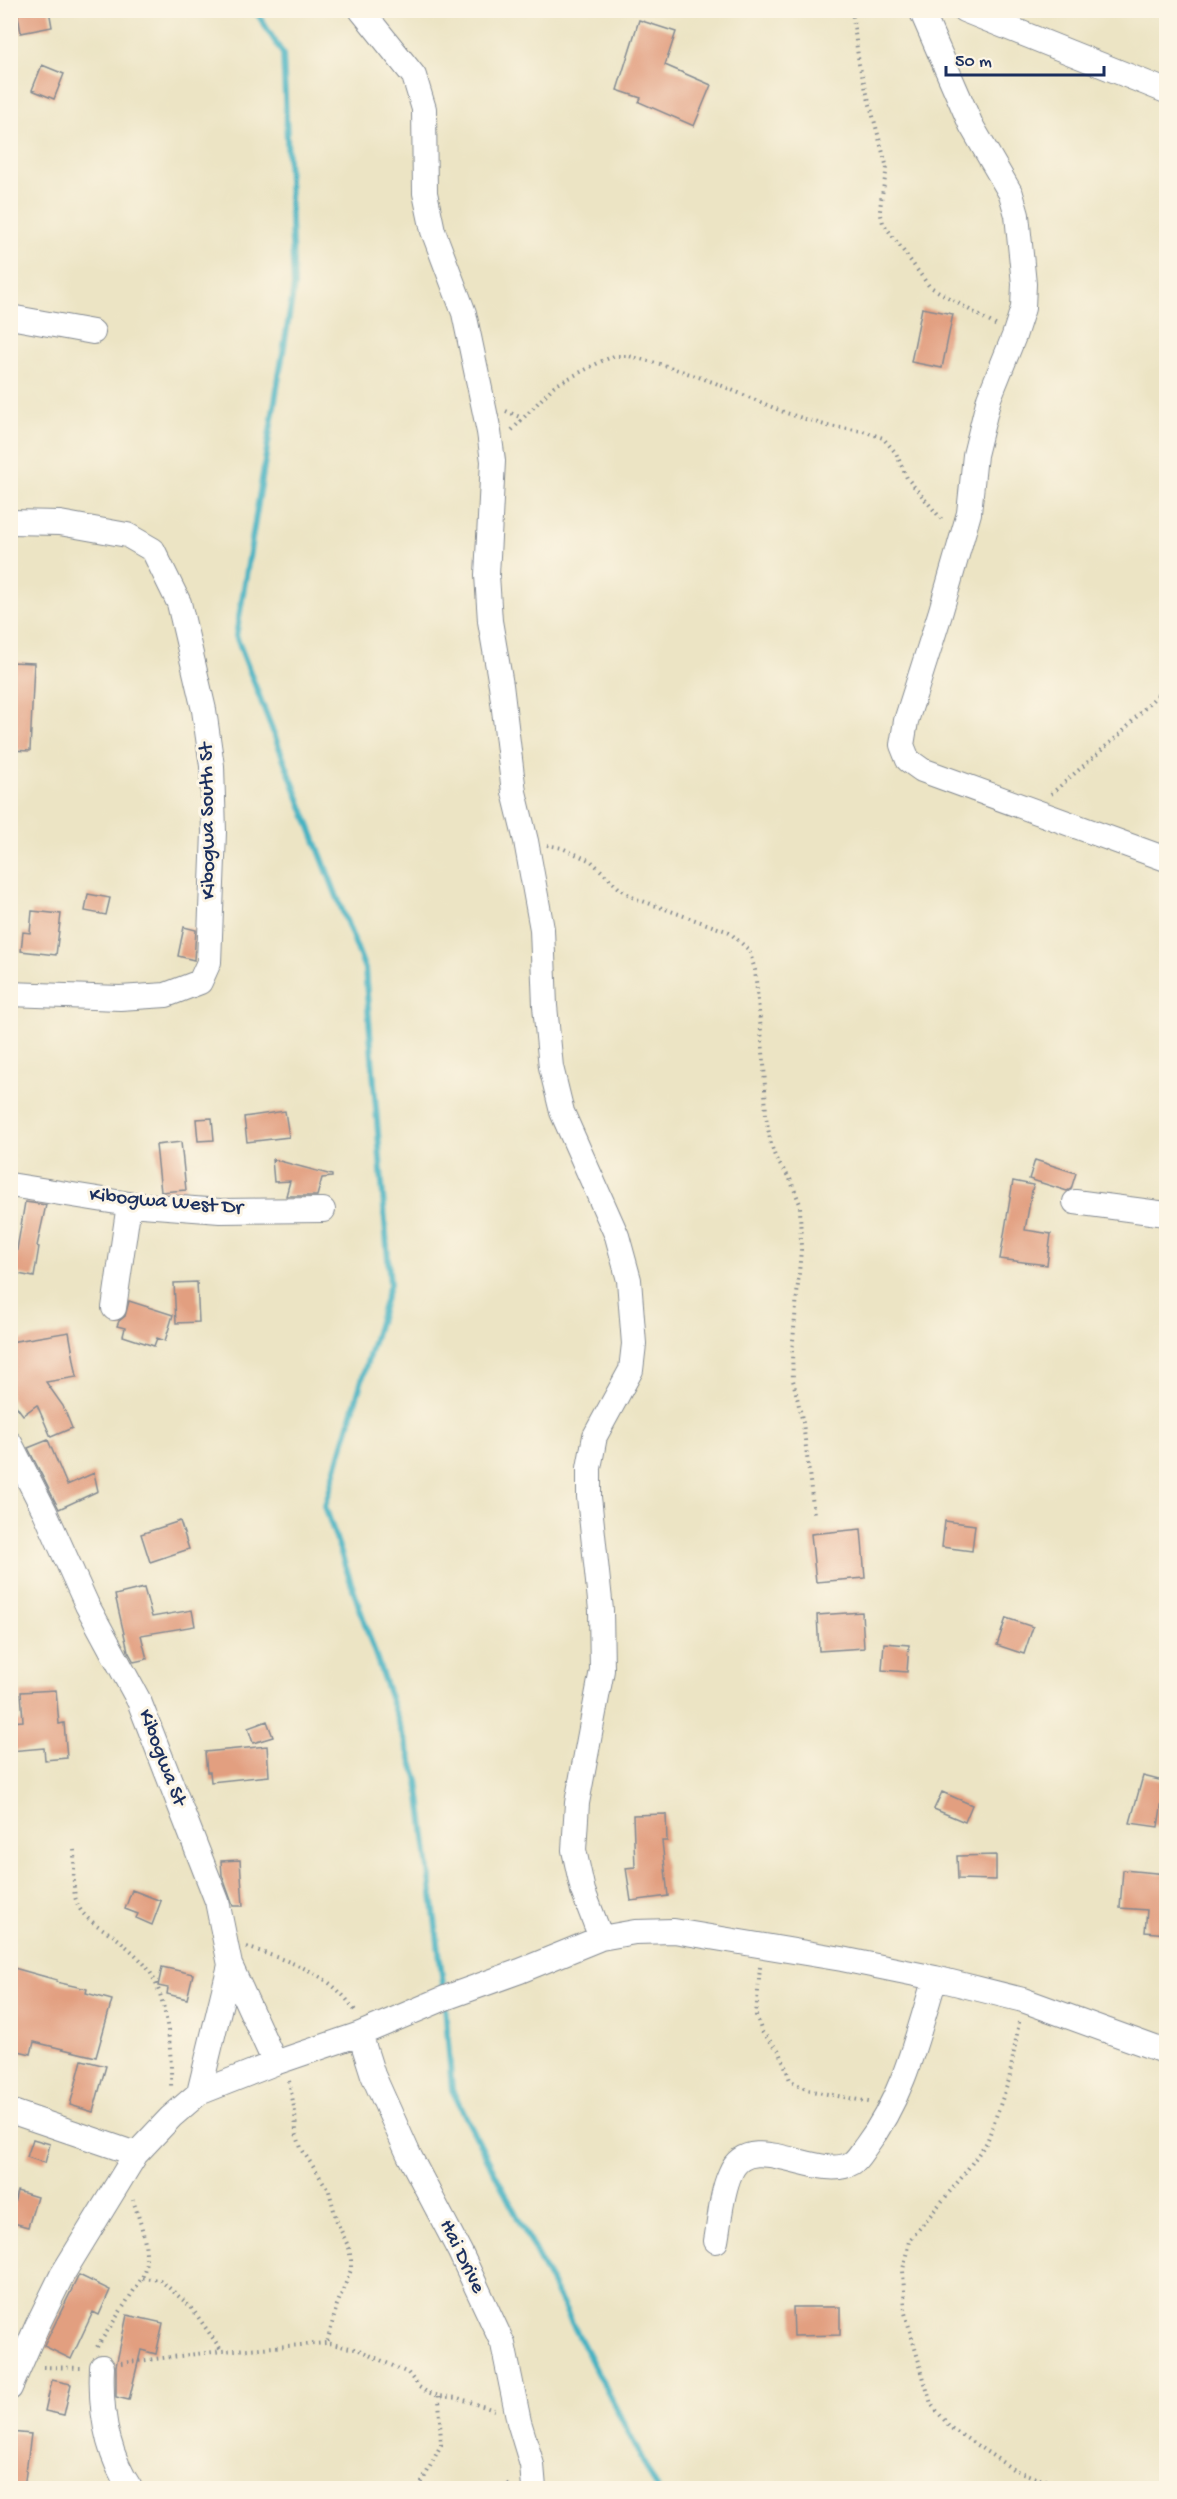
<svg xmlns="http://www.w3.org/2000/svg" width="1177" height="2499" viewBox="0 0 1177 2499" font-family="'Gochi Hand',sans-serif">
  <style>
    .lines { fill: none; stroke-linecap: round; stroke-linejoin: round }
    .stream { stroke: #45b2c2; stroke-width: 6 }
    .building { fill: #e29f80 }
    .street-casing { stroke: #848a91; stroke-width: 26 }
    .path { stroke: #848a91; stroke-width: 4; stroke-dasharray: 1.5 4.5; stroke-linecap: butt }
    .street { stroke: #fff; stroke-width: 24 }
    .labels { text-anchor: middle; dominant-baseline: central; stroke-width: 6; stroke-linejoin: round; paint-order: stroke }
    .street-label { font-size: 21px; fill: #1b2f5e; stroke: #fcf5e5 }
  </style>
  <rect width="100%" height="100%" fill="#fcf5e5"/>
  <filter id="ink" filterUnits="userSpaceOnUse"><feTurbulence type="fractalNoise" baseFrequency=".0167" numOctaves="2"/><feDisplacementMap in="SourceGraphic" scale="12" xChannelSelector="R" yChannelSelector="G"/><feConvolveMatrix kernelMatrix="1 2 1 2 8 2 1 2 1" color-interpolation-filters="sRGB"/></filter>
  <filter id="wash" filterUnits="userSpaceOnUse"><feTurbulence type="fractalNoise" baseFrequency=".008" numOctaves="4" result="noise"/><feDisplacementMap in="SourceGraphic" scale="24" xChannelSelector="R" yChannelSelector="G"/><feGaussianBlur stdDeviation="1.35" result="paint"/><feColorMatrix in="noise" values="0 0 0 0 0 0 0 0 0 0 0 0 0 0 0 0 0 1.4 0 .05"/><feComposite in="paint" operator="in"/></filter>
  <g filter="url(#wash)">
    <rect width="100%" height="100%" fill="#ece4c4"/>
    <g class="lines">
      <path class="stream" d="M255,10L283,54L294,286L236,636L365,969L390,1284L325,1506L418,1780L444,1992
        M445,2005L452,2090L657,2488"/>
    </g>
    <g id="blocks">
      <path class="building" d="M17,10H49L52,27L21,33Z
        M639,20L676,32L665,65L711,85L694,126L639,102L641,98L617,90Z
        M42,65L64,74L54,99L32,90Z
        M922,308L953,314L942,368L911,362Z
        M11,662L34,663L30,751L10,750Z
        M88,894L110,898L106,915L85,911Z
        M32,911L61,914L56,955L21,951L23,932L30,933Z
        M184,927L196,930L194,960L178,956Z
        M285,1111L289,1137L247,1142L244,1117Z
        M212,1118L214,1140L198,1141L196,1119Z
        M181,1142L186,1190L161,1192L156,1145Z
        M272,1159L332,1175V1177L322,1178L317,1196H286L290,1181L274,1182Z
        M1035,1160L1076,1173L1071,1189L1067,1191L1029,1179Z
        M1013,1181L1033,1185L1025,1230L1051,1234L1047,1265L1000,1259Z
        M25,1202L46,1205L37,1246L39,1247L34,1277L13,1273Z
        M197,1282L199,1322L176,1323L174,1283Z
        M129,1301L173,1315L165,1341L157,1338L154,1346L123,1336L125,1328L117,1326L119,1321L125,1316Z
        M69,1332L77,1377L46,1382L63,1406L72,1428L51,1437L37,1405L23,1415L10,1398V1342Z
        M48,1440L67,1485L94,1473L98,1491L59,1509L28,1448Z
        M180,1521L189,1549L150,1562L141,1534Z
        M945,1521L975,1525L972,1551L942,1547Z
        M861,1529L865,1578L816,1582L811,1534Z
        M144,1588L152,1617L192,1610L195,1626L141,1635L147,1659L134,1662L128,1651L115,1595Z
        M862,1612L864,1648L819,1651L817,1615Z
        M1006,1618L1033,1627L1024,1654L997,1645Z
        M884,1643L909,1645L907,1672L882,1670Z
        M56,1690L59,1724L64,1723L67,1758L45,1760L44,1748L10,1751V1722L23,1721L21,1692Z
        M267,1721L273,1737L253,1743L248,1728Z
        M267,1746L269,1776L211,1782L210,1772H207L205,1752Z
        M1143,1776L1167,1782V1802L1162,1801L1158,1827L1130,1823Z
        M942,1792L972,1805L965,1822L934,1809Z
        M666,1814L667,1841H662L668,1896L631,1901L626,1868L635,1867L633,1815Z
        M996,1855V1880L958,1879L957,1856Z
        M240,1860L243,1906H233L222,1875L221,1861Z
        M1123,1870L1167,1874V1934L1145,1932L1147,1910L1120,1908Z
        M132,1890L161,1901L152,1925L136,1918L138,1914L125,1909Z
        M162,1967L193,1974L187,1999L167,1994L168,1988L158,1986Z
        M14,1968L57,1980L56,1982L87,1989L86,1993L112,2000L96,2057L34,2042L31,2054L10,2049V1982Z
        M82,2060L106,2066L93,2112L70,2105Z
        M33,2139L50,2144L45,2163L27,2157Z
        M17,2191L37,2197L28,2227L10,2222Z
        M79,2275L110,2290L99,2315L93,2312L71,2359L44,2346Z
        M793,2307H840V2335L794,2336Z
        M127,2315L163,2323L156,2354L141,2350L129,2400L116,2397V2366Z
        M52,2380L71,2384L64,2415L45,2411Z
        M10,2432L31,2434L24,2488H10Z"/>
    </g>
  </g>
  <g filter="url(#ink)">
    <use href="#blocks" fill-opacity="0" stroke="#848a91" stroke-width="1.5"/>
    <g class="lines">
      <g class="street-casing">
        <path id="street" d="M361,10L414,76L424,109L425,193L433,231L464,313L489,432L493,461L487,575L490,621L501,685L514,792L526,841L542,929L545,1006L551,1067L562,1112L617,1236L629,1280L634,1344L631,1370L595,1436L589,1468V1497L601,1610L602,1670L577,1803L574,1850L583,1891L601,1938
          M921,10L971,125L1011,194L1017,215L1024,284L1023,308L1014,336L989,398L975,455L969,513L940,614L906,721L902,745L908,760L922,770L1166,859
          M964,10L1166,91
          M10,317L93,332
          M10,522L60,523L127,535L153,550L179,603L204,710L212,766L214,832L209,962L200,982L166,995L120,998L10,994
          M10,1185L129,1204L220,1211L323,1210
          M1075,1202L1166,1214
          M114,1308L129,1204
          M10,1443L45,1512L87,1605L139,1701L217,1901L230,1965L199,2093
          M230,1965L275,2063
          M360,2034L373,2075L409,2155L460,2252L503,2344L519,2422L532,2465L534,2488
          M10,2111L136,2154
          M716,2241C720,2220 721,2194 730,2174C749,2126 819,2183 852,2163C858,2159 862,2151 866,2146C904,2096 917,2036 935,1978
          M102,2367C100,2409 106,2452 130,2488
          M10,2388L37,2326L62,2275L136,2154L171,2117L199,2093L275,2063L360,2034L445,1998L520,1971L601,1938L635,1932L674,1931L842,1959L935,1978L1023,2000L1166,2052"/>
      </g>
      <path class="path" d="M852,10L859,64L887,168L881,200L880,211L883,223L929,286L997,326
        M506,411L522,418
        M512,430L554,386L602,361L614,356H629L664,365L713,382L786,413L828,426L863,431L883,438L896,453L907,478L943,521
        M1051,794L1119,735L1166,686
        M547,845L562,848L591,861L620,889L634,898L729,932L749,950L755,970L764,1062L766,1117L771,1145L776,1159L790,1179L800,1204L801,1250L792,1352L793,1380L803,1423L814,1514
        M74,1850C75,1864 72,1888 76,1900C82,1921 103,1927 119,1940C128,1948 141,1959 148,1969C168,1997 172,2055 171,2089
        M247,1947C292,1963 329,1971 356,2012
        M760,1967L756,2015L762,2032L780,2052L790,2080L807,2090L869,2102
        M1019,2022L1009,2080L987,2142L962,2177L909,2241L903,2270L905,2313L931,2404L951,2428L1014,2470L1040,2479L1083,2487L1128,2488
        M289,2081L295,2112L296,2133L301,2148L329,2191L337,2222L349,2248L351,2260V2270L337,2305L327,2343
        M142,2278L160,2280L191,2307L222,2351
        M97,2347L142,2278C152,2252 141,2225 133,2200
        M121,2363L222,2351L327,2343L359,2350L408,2373L419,2387L427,2392L439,2396L458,2398L494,2410
        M43,2367L81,2368
        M419,2488L441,2445L439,2396
        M503,2488L512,2481"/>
      <use href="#street" class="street"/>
    </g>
  </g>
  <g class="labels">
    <g class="street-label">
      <text transform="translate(209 821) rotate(-91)">Kibogwa South St</text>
      <text transform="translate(166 1203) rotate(5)">Kibogwa West Dr</text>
      <text transform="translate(161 1758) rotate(69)">Kibogwa St</text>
      <text transform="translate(461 2257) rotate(64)">Hai Drive</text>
    </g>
  </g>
  <rect width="1177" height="2499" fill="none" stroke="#fcf5e5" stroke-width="36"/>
  <path d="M946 66v9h158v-9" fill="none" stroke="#1b2f5e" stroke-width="3"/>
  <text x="955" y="66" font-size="18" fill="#1b2f5e" stroke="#fcf5e5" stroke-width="4.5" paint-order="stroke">50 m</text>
</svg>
